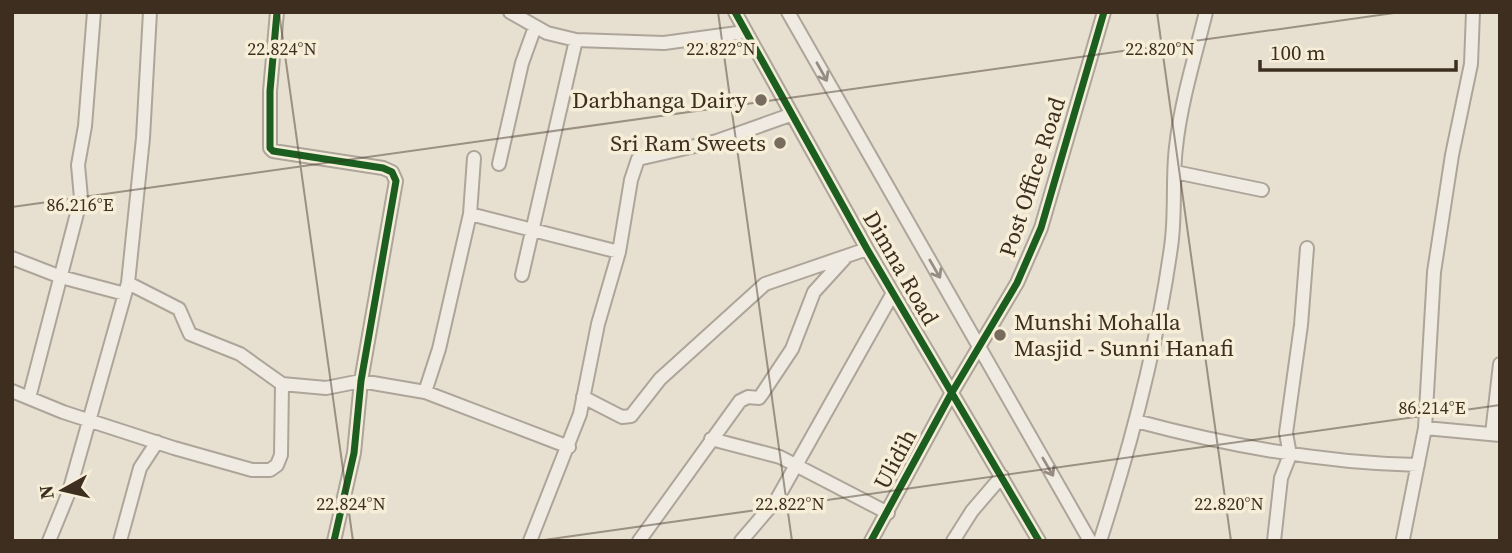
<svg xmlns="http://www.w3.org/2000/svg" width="1512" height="553" viewBox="0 0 1512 553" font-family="'Source Serif 4',serif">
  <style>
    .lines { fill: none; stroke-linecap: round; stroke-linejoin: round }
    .minor-casing { stroke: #ada599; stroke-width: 16 }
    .minor { stroke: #efebe3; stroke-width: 12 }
    .cycleway-casing { stroke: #f7eed8; stroke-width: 11 }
    .cycleway { stroke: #1b5e20; stroke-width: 7 }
    .oneway { stroke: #968c82 }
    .ticks { fill: none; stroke: #3d2e20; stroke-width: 2; stroke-opacity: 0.45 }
    .poi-dot { fill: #786c5e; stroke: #f7eed8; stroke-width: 2.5 }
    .labels { text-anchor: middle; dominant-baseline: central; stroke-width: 7; stroke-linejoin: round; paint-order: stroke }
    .poi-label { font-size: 23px; fill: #3d2e20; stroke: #f7eed8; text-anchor: end }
    .street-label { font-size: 23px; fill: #3d2e20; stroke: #f7eed8 }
    .ticks-label { font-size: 18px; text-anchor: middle; fill: #3d2e20; stroke: #f7eed8; stroke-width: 7; stroke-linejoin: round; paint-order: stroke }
  </style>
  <rect width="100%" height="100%" fill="#e7e0d1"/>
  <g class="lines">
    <g class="minor-casing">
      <path id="minor" d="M277,12L270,91V148L273,151L383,168L392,172L396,181L361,381L354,453L334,541
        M510,12L547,33L576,40
        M735,12L867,249L1039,541
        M788,12L1090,541
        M499,164L522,63L535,27
        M1175,172L1262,190
        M470,214L619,252
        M12,258L61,277L125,294
        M522,275L576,40L664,43L745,32
        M128,283L179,309L190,334L240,354L282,384L326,388L361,381L425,392L569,447
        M12,391L63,412L174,448L252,470H270L277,465L281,455L282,384
        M425,392L439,349L470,214L474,158
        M583,397L622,417L631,416L660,379L765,284L867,249
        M29,398L81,198L78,165L85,126L94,12
        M1136,421C1229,446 1321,463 1418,465
        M1425,428L1500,435
        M1492,434L1500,364
        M711,439L780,457L888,513
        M1403,539L1425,428L1434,272L1452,155L1471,64L1473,12
        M49,541L69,492L128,283L143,138L150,12
        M120,541L140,468L157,442
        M530,541L580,414L598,324L619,252L631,180L638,159L717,141L790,115
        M639,541L740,401L748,397L759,398L762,394L792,349L814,292L845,258
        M741,541L777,499L893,293
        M871,541L951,394L1017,283L1041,228L1104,12
        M953,541L972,511L1002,476
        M1100,541C1131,445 1157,348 1171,247C1176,214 1172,180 1176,147C1181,101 1195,57 1206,12
        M1274,541L1281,478L1290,455L1286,433L1301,325L1307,248"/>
    </g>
    <use href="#minor" class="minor"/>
    <g class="cycleway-casing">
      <path id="cycleway" d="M277,12L270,91V148L273,151L383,168L392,172L396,181L361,381L354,453L334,541
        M735,12L867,249L1039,541
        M871,541L951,394L1017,283L1041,228L1104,12"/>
    </g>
    <use href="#cycleway" class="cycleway"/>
  </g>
  <defs><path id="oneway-shaft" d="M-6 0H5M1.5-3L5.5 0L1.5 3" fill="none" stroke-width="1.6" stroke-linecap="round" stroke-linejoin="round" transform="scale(1.75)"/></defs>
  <g class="oneway">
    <use href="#oneway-shaft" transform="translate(822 72) rotate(61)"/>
    <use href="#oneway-shaft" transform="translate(935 269) rotate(60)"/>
    <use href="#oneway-shaft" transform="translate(1048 467) rotate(60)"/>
  </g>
  <path class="ticks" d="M279,12L353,541M718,12L792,541M1157,12L1231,541M12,207L1401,12M537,541L1500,405"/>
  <g class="poi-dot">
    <circle cx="761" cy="100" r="7"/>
    <circle cx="780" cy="143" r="7"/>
    <circle cx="1000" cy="335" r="7"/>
  </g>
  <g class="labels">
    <g class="poi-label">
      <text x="747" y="100">Darbhanga Dairy</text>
      <text x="766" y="143">Sri Ram Sweets</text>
      <text x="1014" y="322" text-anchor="start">Munshi Mohalla<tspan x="1014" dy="26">Masjid - Sunni Hanafi</tspan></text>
    </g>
    <g class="street-label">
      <text transform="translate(1032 177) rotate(-72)">Post Office Road</text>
      <text transform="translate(901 268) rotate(60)">Dimna Road</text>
      <text transform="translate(895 459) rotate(-62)">Ulidih</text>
    </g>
  </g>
  <g class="ticks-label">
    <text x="282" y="55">22.824°N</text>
    <text x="721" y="55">22.822°N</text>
    <text x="1160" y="55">22.820°N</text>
    <text x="80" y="211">86.216°E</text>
    <text x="1432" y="414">86.214°E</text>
    <text x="351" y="510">22.824°N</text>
    <text x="790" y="510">22.822°N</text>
    <text x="1229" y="510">22.820°N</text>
  </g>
  <rect width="1512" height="553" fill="none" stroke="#3d2e20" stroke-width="28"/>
  <g transform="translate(63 490) rotate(262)" stroke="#f7eed8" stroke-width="5" paint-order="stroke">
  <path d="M0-5L12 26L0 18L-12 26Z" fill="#3d2e20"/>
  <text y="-10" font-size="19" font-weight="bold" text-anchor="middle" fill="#3d2e20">N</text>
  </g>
  <path d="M1260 60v10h196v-10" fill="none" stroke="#3d2e20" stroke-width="3.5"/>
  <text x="1270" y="60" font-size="21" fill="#3d2e20" stroke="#f7eed8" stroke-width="5" paint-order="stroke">100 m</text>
</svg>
